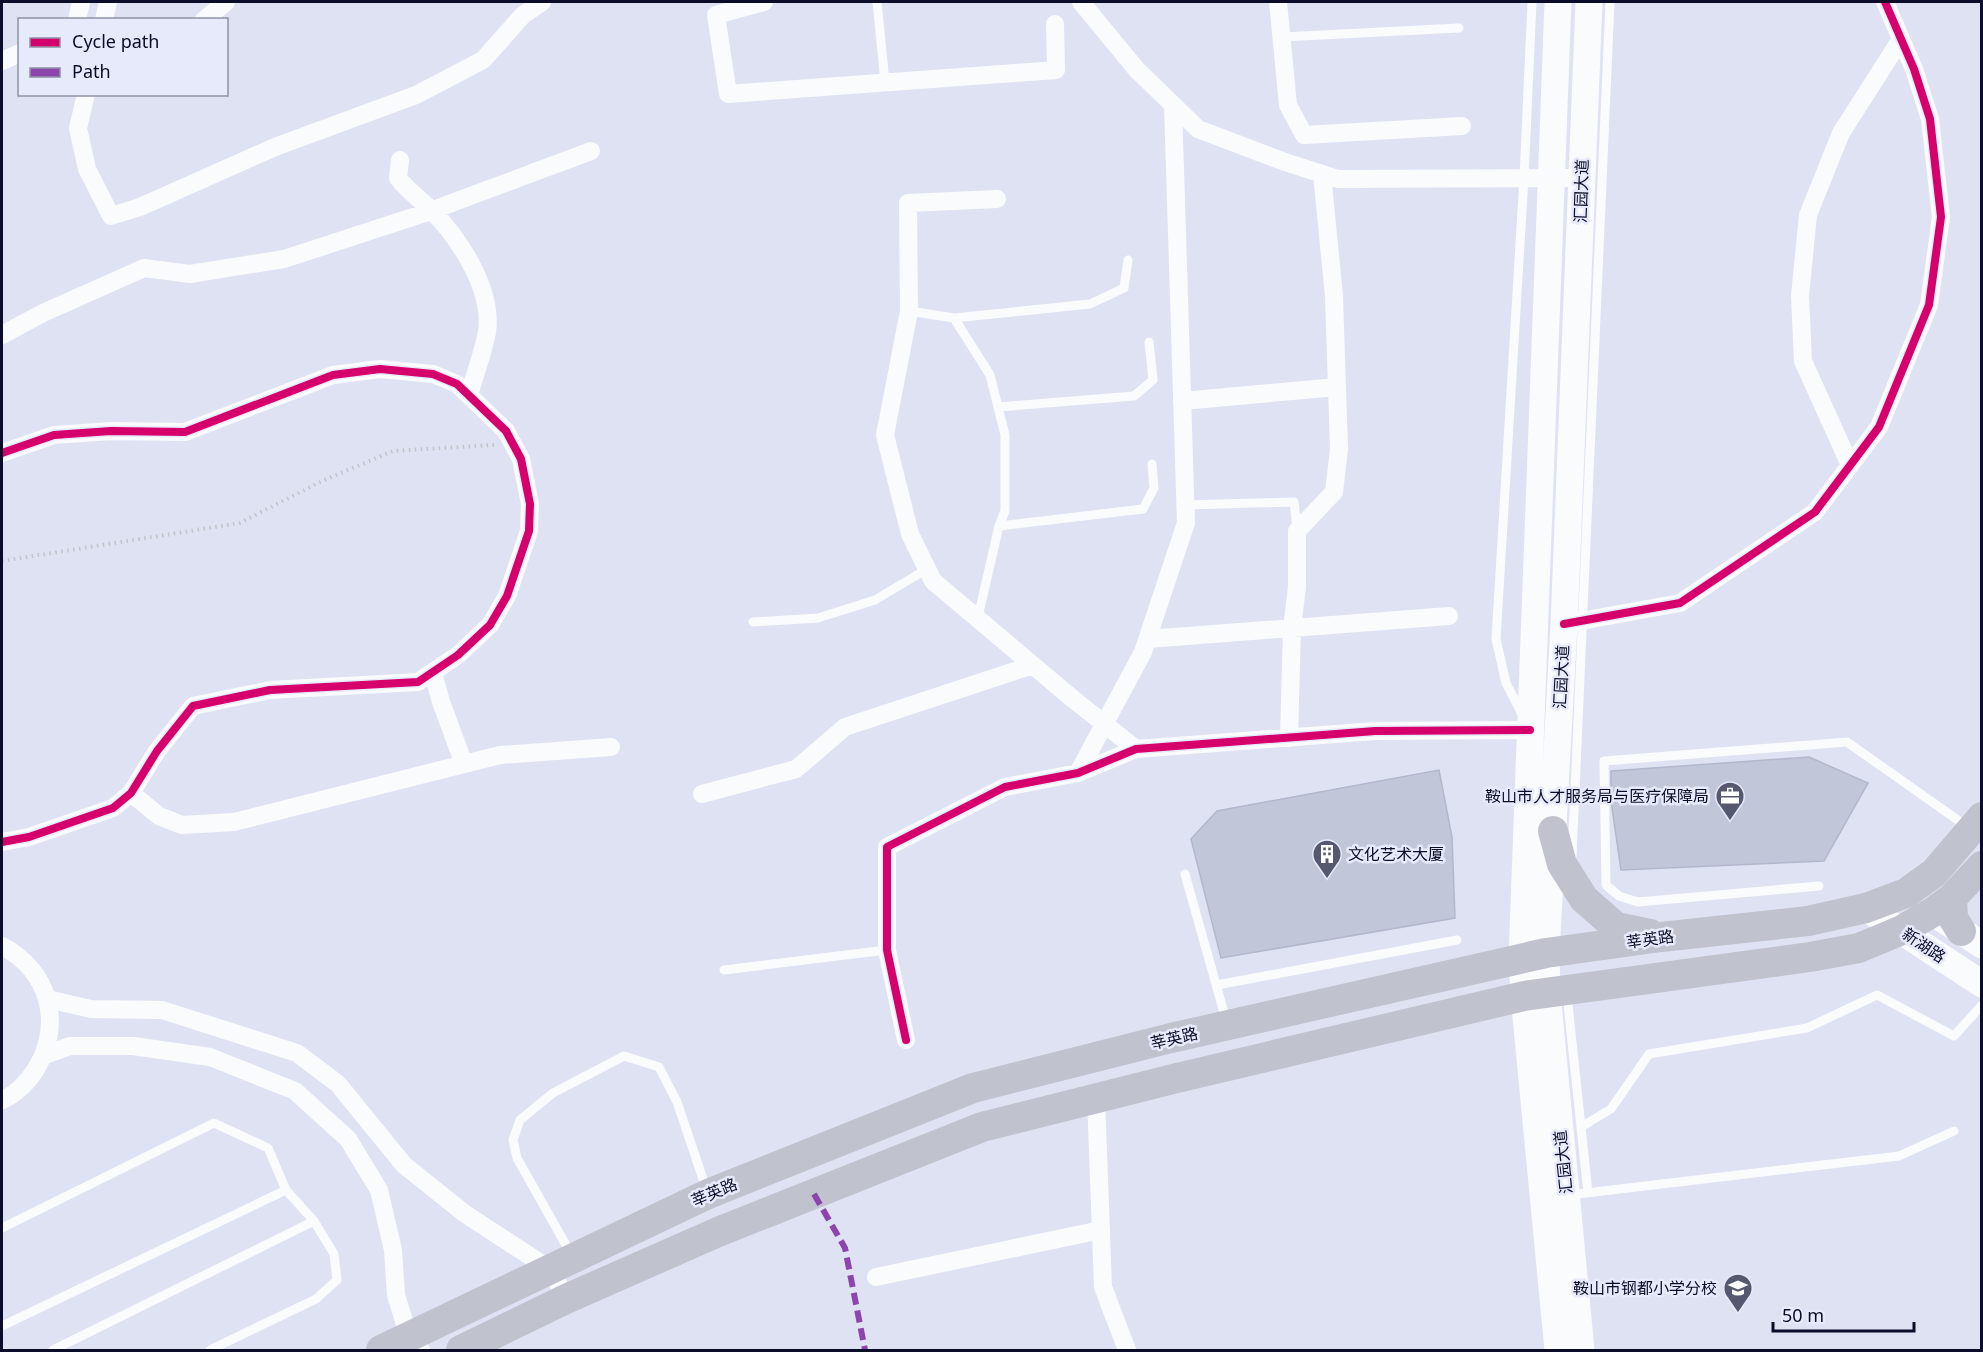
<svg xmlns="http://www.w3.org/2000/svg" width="1983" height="1352" viewBox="0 0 1983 1352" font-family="'Noto Sans','Noto Sans SC',sans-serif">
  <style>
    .building { fill: #c2c6d9; stroke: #b3b7cb; stroke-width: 1.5 }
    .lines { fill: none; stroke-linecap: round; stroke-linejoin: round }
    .path { stroke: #c2c3cb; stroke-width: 4; stroke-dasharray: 1.5 4.5; stroke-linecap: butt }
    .service { stroke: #fafbfd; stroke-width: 9 }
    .minor { stroke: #fafbfd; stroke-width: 18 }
    .secondary { stroke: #fafbfd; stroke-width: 27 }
    .primary { stroke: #c0c2cd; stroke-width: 30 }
    .quiet { stroke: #8e44ad; stroke-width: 6; stroke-dasharray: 12 6; stroke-linecap: butt }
    .cycleway-casing { stroke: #e7eafa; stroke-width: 11 }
    .cycleway { stroke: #d6006c; stroke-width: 8 }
    .labels { text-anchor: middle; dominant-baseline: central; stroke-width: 5; stroke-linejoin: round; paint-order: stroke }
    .street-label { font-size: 16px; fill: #0b0d28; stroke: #e7eafa }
    .poi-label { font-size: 16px; fill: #0b0d28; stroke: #e7eafa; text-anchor: end }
  </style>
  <rect width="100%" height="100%" fill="#dee2f3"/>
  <path class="building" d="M1809,757L1868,783L1824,861L1621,870L1611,801V771Z
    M1439,770L1452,837L1455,918L1221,958L1191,839L1217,811Z"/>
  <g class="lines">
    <path class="path" d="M2,561L240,523L322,481L393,451L494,445"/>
    <path class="service" d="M877,2L885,82
      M1282,37L1459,28
      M909,311L954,318L1090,304L1124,288L1128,260
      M954,318L990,375L1005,435V511L999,526L978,617
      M998,407L1134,396L1153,380L1149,342
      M1185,505L1294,502L1297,529
      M999,526L1143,509L1154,488L1152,464
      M753,622L818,618L875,600L927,569
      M1523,716L1506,683L1496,639L1524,178L1532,2
      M1572,857L1610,2
      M1185,874L1226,1020
      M1819,886L1638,902L1619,896L1606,885L1604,761L1847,742L1969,828
      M724,970L887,950
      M1217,985L1457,940
      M1567,995L1588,1193
      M1581,1127L1611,1109L1649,1054L1807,1028L1877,995L1954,1036L1982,1005
      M1569,1195L1899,1156L1954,1131
      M2,1228L214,1123L268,1148L286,1190L314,1221L334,1254L337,1280L316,1299L210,1350
      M571,1254L517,1158L513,1140L520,1120L553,1093L624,1056L659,1067L677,1102L707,1191
      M2,1326L286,1190
      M53,1350L314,1221"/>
    <path class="minor" d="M764,2L716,15L728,94L1056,70L1055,24
      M1081,2L1137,70L1198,129L1285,162L1338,179L1582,178
      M1278,2L1288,105L1304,135L1462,126
      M77,20L81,2
      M104,20L108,2
      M204,20L226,2
      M2,61L20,53
      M86,94L78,128L87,169L111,216L140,207L275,147L416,95L483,60L523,15L542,2
      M400,160L398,178C408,191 420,199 431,210C460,239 493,290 487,332C483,353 475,374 469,395
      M997,199L908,203L909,311L885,435L910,534L933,581L1073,699L1136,749
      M2,335L43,313L144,268L190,274L284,259L425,213L591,151
      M1182,401L1337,387
      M2,453L54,435L111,431L185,432L333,375L380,369L433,374L457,384L506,431L521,459L530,504L529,531L507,596L490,625L458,655L418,682L270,690L193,706L157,751L131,793L113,808L29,837L2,842
      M1850,465L1803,361L1800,296L1808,215L1841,133L1901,39
      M1564,624L1680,603L1815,512L1879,427L1929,305L1941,217L1930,119L1914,69L1885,2
      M1148,639L1449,616
      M433,673L441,702L464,764
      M1289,738L1292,628L1297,587V531L1334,492L1339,449L1334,296L1322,174
      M1078,773L1143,652L1186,523L1173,105
      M131,793L159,816L182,825L234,822L500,755L611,747
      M702,794L796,769L845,727L1033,665
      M2,946C50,971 63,1024 36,1069C28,1082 15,1095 2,1100
      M47,999L91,1009L162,1010L297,1053L338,1084L404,1165L464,1213L551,1270L566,1299
      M906,1040L887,950V847L1005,787L1078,773L1136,749L1375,731L1530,730
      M45,1055L70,1046H133L210,1057L295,1091L348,1139L379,1190L393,1250L396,1295L409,1337L421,1350
      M1096,1098L1103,1287L1127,1350
      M876,1277L1101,1230"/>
    <path class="secondary" d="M1558,2L1522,958L1524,996L1558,1350
      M1866,908L1982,984
      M1943,919L1982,945
      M1581,1350L1547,993L1546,953L1564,624L1589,2"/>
    <path class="primary" d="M1553,831L1562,864L1584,899L1616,927L1650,934
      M1952,898L1953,918L1961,931
      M381,1350L708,1194L973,1088L1171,1038L1546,953L1661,937L1808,921L1866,908L1906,893L1934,873L1982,817
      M461,1350L566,1299L718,1232L982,1127L1177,1078L1524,996L1810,957L1859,948L1902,930L1933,912L1952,898L1982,866"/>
    <path class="quiet" d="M814,1194L845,1248L865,1350"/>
    <g class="cycleway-casing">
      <path id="cycleway" d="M2,453L54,435L111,431L185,432L333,375L380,369L433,374L457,384L506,431L521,459L530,504L529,531L507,596L490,625L458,655L418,682L270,690L193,706L157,751L131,793L113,808L29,837L2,842
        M1564,624L1680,603L1815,512L1879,427L1929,305L1941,217L1930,119L1914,69L1885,2
        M906,1040L887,950V847L1005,787L1078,773L1136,749L1375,731L1530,730"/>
    </g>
    <use href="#cycleway" class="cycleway"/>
  </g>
  <defs>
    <g id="office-pin" transform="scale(1.5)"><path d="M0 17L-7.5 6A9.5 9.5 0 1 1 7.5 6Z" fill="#55586f" stroke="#e7eafa"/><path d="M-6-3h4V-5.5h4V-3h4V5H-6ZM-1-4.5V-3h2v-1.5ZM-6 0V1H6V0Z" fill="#fff"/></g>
    <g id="building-pin" transform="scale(1.5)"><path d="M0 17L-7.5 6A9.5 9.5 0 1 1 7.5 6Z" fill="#55586f" stroke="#e7eafa"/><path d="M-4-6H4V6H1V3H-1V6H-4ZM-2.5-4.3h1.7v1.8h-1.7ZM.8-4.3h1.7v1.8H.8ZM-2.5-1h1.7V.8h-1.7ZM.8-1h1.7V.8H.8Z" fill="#fff"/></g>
    <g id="university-pin" transform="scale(1.5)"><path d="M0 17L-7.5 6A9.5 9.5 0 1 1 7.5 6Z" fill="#55586f" stroke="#e7eafa"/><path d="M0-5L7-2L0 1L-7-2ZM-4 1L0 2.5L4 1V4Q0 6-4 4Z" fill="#fff"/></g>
  </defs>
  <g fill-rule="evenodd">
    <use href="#office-pin" x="1730" y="796"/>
    <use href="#building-pin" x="1327" y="854"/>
    <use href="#university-pin" x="1738" y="1288"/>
  </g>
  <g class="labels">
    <g class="street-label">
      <text transform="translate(1581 191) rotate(-88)">汇园大道</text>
      <text transform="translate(1561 677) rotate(-87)">汇园大道</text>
      <text transform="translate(1650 939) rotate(-8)">莘英路</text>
      <text transform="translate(1924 945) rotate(34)">新湖路</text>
      <text transform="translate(1174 1038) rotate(-13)">莘英路</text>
      <text transform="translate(1563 1162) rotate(-96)">汇园大道</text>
      <text transform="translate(714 1192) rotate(-23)">莘英路</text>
    </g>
    <g class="poi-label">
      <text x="1709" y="796">鞍山市人才服务局与医疗保障局</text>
      <text x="1348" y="854" text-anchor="start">文化艺术大厦</text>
      <text x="1717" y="1288">鞍山市钢都小学分校</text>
    </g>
  </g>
  <rect width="1983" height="1352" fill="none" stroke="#0b0d28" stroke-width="6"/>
  <rect x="18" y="18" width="210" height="78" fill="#e7eafa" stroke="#8f92a6" stroke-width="1.5"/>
  <rect x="30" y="38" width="30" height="9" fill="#d6006c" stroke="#8f92a6" stroke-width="1.5"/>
  <text x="72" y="48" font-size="18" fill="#0b0d28">Cycle path</text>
  <rect x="30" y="68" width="30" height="9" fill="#8e44ad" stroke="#8f92a6" stroke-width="1.5"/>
  <text x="72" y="78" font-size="18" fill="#0b0d28">Path</text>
  <path d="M1773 1322v9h141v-9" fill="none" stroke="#0b0d28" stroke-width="3"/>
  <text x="1782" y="1322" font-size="18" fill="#0b0d28" stroke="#e7eafa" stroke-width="4.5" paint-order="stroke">50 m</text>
</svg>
